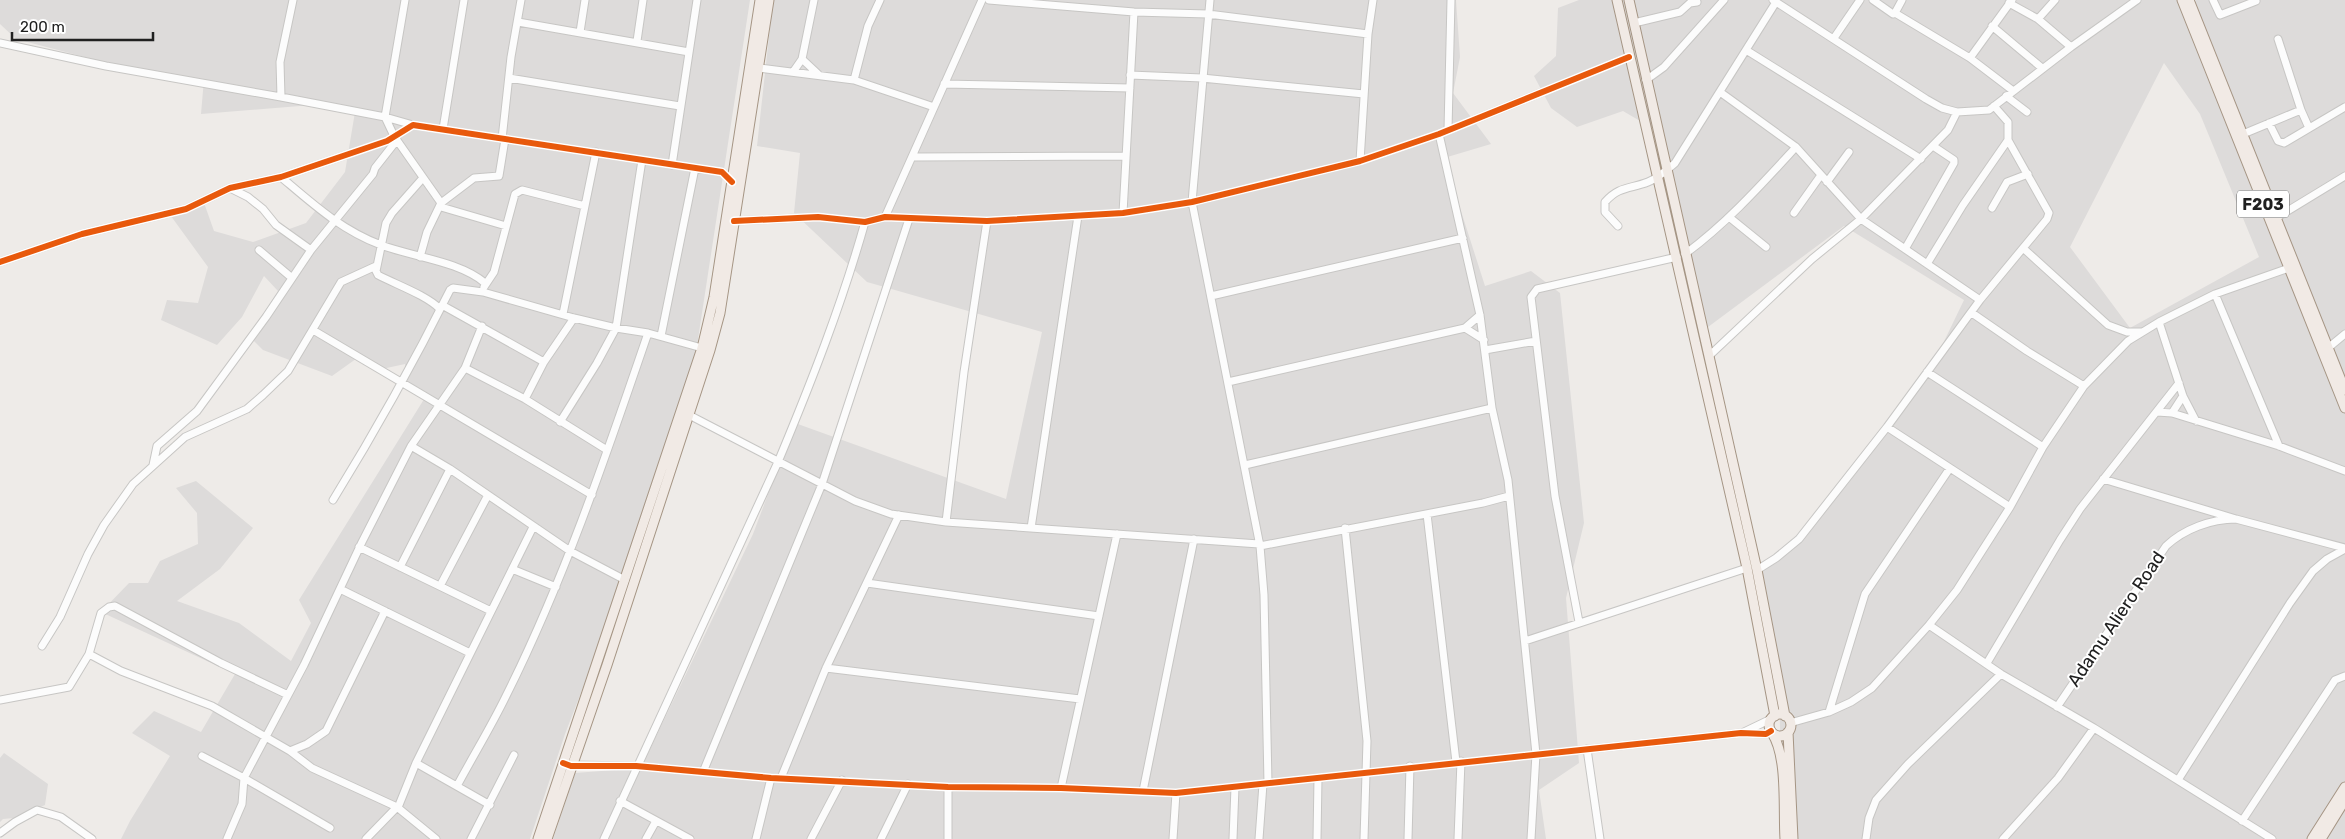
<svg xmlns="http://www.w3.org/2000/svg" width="2345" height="839" viewBox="0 0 2345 839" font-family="Rubik,sans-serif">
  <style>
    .residential { fill: #dddbda; fill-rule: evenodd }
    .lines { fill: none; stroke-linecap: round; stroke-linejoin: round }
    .minor-casing { stroke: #c7c6c4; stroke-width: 9 }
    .major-casing { stroke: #a59584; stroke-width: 11 }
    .minor { stroke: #fcfcfc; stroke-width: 7 }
    .major { stroke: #f1eae5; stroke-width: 9 }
    .cycleway-casing { stroke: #fff; stroke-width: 9 }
    .cycleway { stroke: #e8590c; stroke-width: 6 }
    .labels { text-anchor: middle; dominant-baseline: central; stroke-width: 4; stroke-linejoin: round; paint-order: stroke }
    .shield { fill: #fff; stroke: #636363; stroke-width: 1 }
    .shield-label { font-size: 16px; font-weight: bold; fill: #202020 }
    .street-label { font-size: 18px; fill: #202020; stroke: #fff }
  </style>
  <rect width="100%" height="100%" fill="#eeebe8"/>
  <path class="residential" d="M0,0H750L696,352L625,579L565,734L530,839H121L130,821L170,756L132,733L154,711L201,732L235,674L101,612L129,583H148L160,561L198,544L197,513L176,488L196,481L253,528L220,569L177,601L239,623L291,661L311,623L299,600L426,396L408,388L405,364L382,369L360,356L332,376L263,350L249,336L278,291L264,276L242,317L217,345L161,320L167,300L198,303L208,267L168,212L203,200L214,231L253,242L306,223L345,172L355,112L312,105L201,114L204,79L123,67L16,39L0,24Z
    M773,0H1456L1460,57L1453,93L1491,144L1444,158L1485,286L1531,271L1560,293L1584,523L1566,598L1579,763L1539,790L1546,839H553L575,773L641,768L753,534L795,423L1006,499L1042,332L867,282L794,213L800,153L757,146Z
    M1579,0H2178L2186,18L2196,0H2345V839H1787L1780,728L1779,671L1761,571L1800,542L1850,481L1936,358L1964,300L1844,226L1704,330L1659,132L1623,111L1577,127L1551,108L1534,76L1556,56L1558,8ZM2164,63L2200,114L2259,257L2130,328L2070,247Z
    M4,753L48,784L45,805L14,818L3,819L0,822V758Z"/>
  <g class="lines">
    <g class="minor-casing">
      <path id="minor" d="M293,0L280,62L281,97L385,117L413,125
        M405,0L385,117L394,136L441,203
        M989,0L1134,12L1208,14L1368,34
        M1210,0L1192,202L1260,546L1264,595L1268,783
        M1773,0L1926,99L1942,108L1957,112L1989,110L2071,47L2137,0
        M1873,0L1893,14L1895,13L1970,58L2012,90
        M2213,0L2220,15L2256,1
        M2009,3L2038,19L2071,47
        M1895,13L1902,0
        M2038,19L2055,0
        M518,22L689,52
        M1634,23L1680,12L1690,3L1697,2
        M1992,26L2042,68
        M580,32L585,0
        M1834,38L1860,0
        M637,41L643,0
        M0,43L106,66L281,97
        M1746,50L1921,159
        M1970,58L2012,0
        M802,59L818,74
        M759,68L854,80L934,107
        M793,72L802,59L814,0
        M1130,75L1202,78L1364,94
        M509,78L680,106
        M854,80L868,26L880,0
        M1646,80L1664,67L1724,0
        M944,84L1130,88
        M1720,92L1796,147L1861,219L1980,300
        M2006,96L2027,112
        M2301,110L2309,128
        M2269,123L2278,141L2284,143L2345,107
        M443,129L464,0
        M1448,130L1451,0
        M1439,134L1480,315L1492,408L1508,480L1536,754L1531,839
        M2243,134L2301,110L2278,39
        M502,139L511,57L521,0
        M913,157L1126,156
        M1360,161L1368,34L1373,0
        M672,165L697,0
        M281,177C313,204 341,230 381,245C413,257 459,261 485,283
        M422,179L392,213L386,223L376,271L378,275C397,285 426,295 440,309
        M1827,182L1849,152
        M230,188L248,197L263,209L276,225L311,250
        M441,207L506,226
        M1992,208L2007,182L2028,174
        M1123,213L1134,12
        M1794,213L1821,175
        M885,217L982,0
        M1729,217L1766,247
        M2276,218L2345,176
        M734,221L818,217L865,222L885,217L987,221L1123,213L1192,202L1360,161L1439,134L1629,57
        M1618,226L1605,212V202C1619,186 1630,189 1648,182C1658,178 1667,170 1675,163L1776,2
        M2023,248L2108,325L2127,332H2141
        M1905,249L1954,163V160L1933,146
        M259,250L292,278
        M1685,254C1727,223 1761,185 1796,147
        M420,257L427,232L441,203L474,178L499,176L505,139
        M0,262L82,234L186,209L230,188L281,177L387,141L413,125L722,172L732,182
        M1927,264L1963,205L2008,140V122L1994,106
        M484,287L494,272L515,194L522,190L585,206
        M2215,294L2279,446
        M1211,296L1463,238
        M442,305L544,362
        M1972,313L2027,351L2084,386
        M563,314L596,152
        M2159,322L2183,396L2196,421
        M1465,328L1484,340
        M313,330L592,495
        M661,336L695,168
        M2328,348L2345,334
        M1485,350L1536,341
        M1709,356L1812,259L1861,219L1948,130L1957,112
        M465,368L525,399L607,450
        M1927,372L2043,447
        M1228,382L1465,328L1480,315
        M525,399L544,362L574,318
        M2157,412L2172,413L2279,446L2345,471
        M2172,413L2183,396
        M689,415L855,501L891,514L946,522L1259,544
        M560,422L597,363L616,328L642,160
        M1887,427L2010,507
        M411,446L450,469L570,551L625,580
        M153,465L157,446L197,411L266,317L311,250L373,174L375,168L397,140
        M1245,465L1492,408
        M2103,479L2236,519L2345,548
        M333,500C375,432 414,362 450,290L453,288L483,292L574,318L616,328L648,333L702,348
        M1427,514L1456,762
        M946,522L964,372L987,221
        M1031,528L1078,216
        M1345,528L1367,741L1364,839
        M1260,546L1483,503L1509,496
        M359,547L491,611
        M400,567L450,469
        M512,569L556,587
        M1757,570L1776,558L1799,539L1887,427L1980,300L2047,219L2049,213L2008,140
        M867,583L1099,616
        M440,586L488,495
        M340,589L470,653
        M1579,622L1555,496L1531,297L1537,289L1677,257
        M1929,625L2001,674L2094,728L2272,839
        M1525,641L1747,568
        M42,646L60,617L88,554L104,525L133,484L185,437L247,409L263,395L288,371L341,282L376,266
        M89,654L121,671L212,706L290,751L312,768L397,807L436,839
        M1987,663L2060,540L2080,509L2179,383
        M826,668L1080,699
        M0,700L69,687L89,654L101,613L109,607L115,606L221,663L288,695
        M2057,707L2166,546C2184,529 2211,519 2236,519
        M1829,712L1865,594L1950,468
        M1790,723L1829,712L1851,702L1872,688L1929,625L1957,590L2010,507L2043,447L2084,386L2128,341L2159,322L2215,294L2289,268
        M1744,732L1771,719
        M1587,749L1600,839
        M290,751L307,744L326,731L385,611
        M202,756L244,778L330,828
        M416,763L490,805
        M569,765L636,766L771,778L948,787L1061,788L1176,793L1741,733L1766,734L1771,731
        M703,772L822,484L909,219
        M781,778L826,668L899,515
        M2178,780L2290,603L2313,571L2327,559L2345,549
        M457,786C473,756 491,727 506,696C564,580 606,456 648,333
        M1061,788L1117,534
        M1143,791L1194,539
        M620,801L690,839
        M2242,821L2335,680L2345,676
        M0,833L15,822L37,810L61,817L92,839
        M227,839L242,804L244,778L304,665L362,542L411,446L465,368L482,326
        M366,839L399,805L416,763L533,527
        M471,839L514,755
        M604,839L778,462C811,383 842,304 865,222
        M646,839L656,821
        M756,839L771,778
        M811,839L842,780
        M881,839L908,784
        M948,839V787
        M1173,839L1176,793
        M1233,839L1235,787
        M1259,839L1263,784
        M1317,839L1318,778
        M1408,839L1410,766
        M1458,839L1461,761
        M1866,839L1869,818L1876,800L1908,764L2001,674
        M2003,839L2058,778L2094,728"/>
    </g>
    <g class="major-casing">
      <path id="major" d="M1617,0L1747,568L1775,716
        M1629,0L1757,570L1785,716
        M2182,0L2345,408
        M2189,0L2345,390
        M1769 725a11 11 0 1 1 22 0a11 11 0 1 1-22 0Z
        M1788,732L1793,839
        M1772,733C1788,757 1783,810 1785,839
        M538,839L702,348L714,297L760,0
        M547,839L607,665L710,350L720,313L769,0
        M2312,839L2345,787
        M2321,839L2345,800"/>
    </g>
    <use href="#minor" class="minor"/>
    <use href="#major" class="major"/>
    <g class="cycleway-casing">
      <path id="cycleway" d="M734,221L818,217L865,222L885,217L987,221L1123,213L1192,202L1360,161L1439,134L1629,57
        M0,262L82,234L186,209L230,188L281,177L387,141L413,125L722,172L732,182
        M563,763L571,766H636L771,778L948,787L1061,788L1176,793L1741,733L1766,734L1771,731"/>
    </g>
    <use href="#cycleway" class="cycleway"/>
  </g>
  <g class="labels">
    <rect class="shield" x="2237" y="190.5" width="52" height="27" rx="4"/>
    <g class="shield-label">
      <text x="2263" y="204">F203</text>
    </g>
    <g class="street-label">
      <text transform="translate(2116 619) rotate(-56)">Adamu Aliero Road</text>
    </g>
  </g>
  <path d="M12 32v8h141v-8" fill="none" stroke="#202020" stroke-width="2.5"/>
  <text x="20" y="32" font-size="15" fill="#202020" stroke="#ffffff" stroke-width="4" paint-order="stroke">200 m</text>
</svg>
